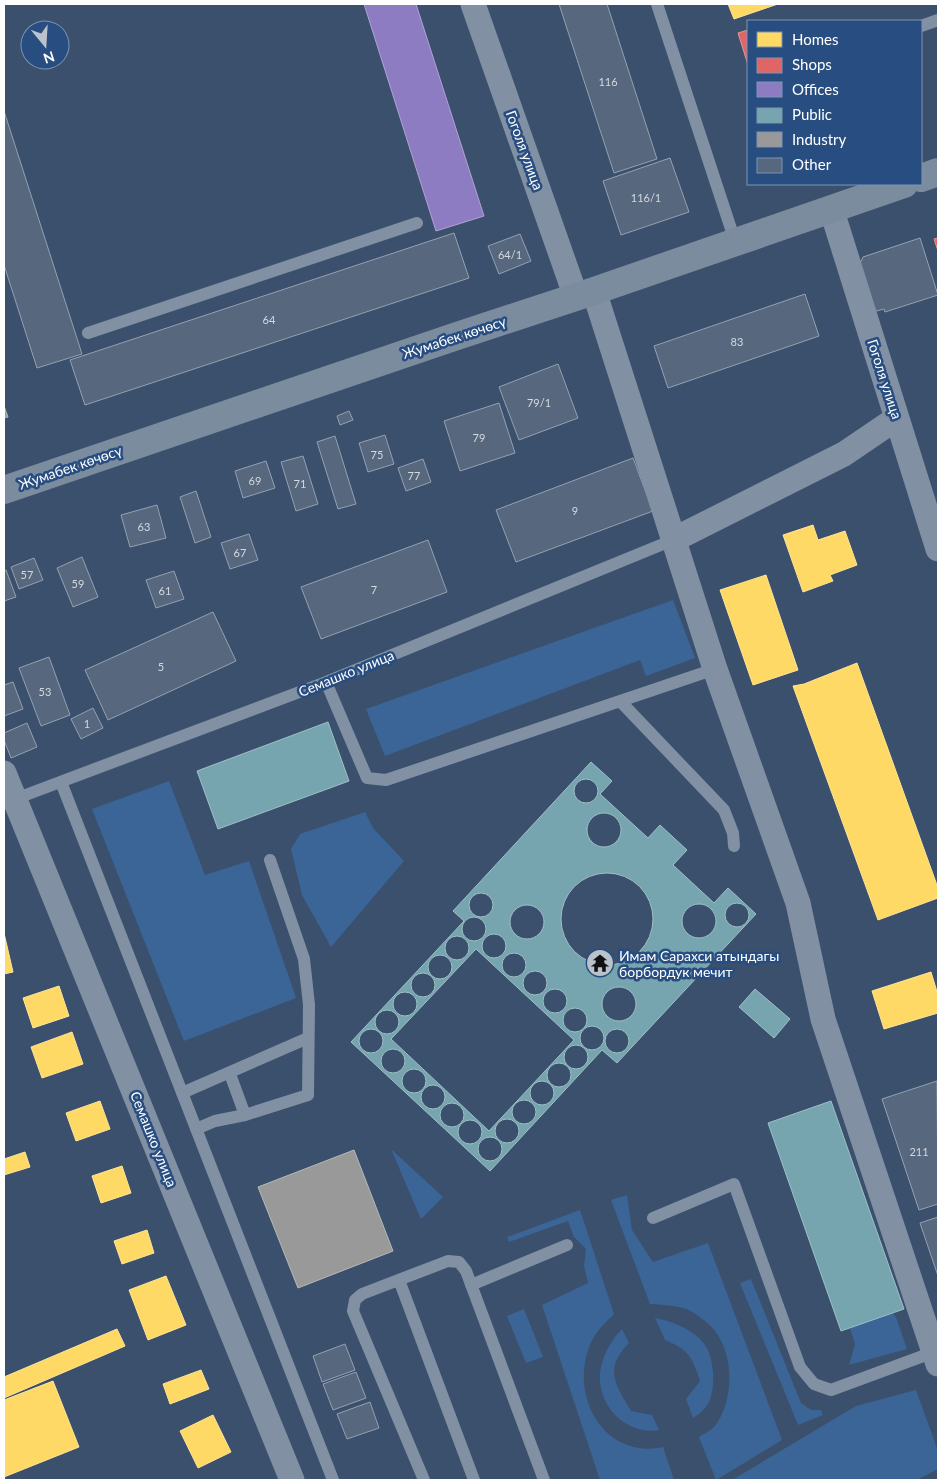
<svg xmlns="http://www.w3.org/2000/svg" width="942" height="1484" viewBox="0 0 942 1484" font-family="Lato,sans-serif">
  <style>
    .green { fill: #3b6497 }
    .homes { fill: #ffd966; stroke: #ffe494 }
    .shops { fill: #e06666; stroke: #e99494 }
    .offices { fill: #8e7cc3; stroke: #b0a3d5 }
    .public { fill: #76a5af; stroke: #9fc0c7; fill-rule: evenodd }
    .industry { fill: #999; stroke: #b8b8b8 }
    .building { fill: #56677e; stroke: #94a1b2 }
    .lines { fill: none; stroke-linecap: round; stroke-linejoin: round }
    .lane { stroke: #8190a3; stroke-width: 12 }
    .street { stroke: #8190a3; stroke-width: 25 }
    .secondary { stroke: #7c8c9f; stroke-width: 28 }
    .labels { text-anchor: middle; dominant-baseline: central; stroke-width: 5; stroke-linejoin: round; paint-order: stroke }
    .number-label { font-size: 11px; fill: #d5d9df }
    .street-label { font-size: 14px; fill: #fff; stroke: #274d81 }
    .poi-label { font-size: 14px; fill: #fff; stroke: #274d81; text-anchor: start }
  </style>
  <rect width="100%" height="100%" fill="#3b506d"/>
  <path class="green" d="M673,600L695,658L646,676L640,660L385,756L366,709Z
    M169,781L205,875L249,861L296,998L184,1041L92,809Z
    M365,812L373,828L404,861L331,947L302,895L291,849L300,834Z
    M391,1149L443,1197L421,1219Z
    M627,1195L632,1230L653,1262L708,1243L782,1440L716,1480L699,1437C705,1433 714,1429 717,1423C733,1399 734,1358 717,1334C713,1327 702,1318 694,1313C682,1305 664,1305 650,1304L611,1200Z
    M580,1210L614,1314C605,1323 595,1332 590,1345C569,1395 603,1460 663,1447L674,1480H600L542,1305L588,1283L584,1266L586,1249L574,1237L568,1221L509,1242L507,1237Z
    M751,1279L801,1403L811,1410H821L823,1415L798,1425L740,1283Z
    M524,1309L543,1357L526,1363L507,1316Z
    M893,1313L896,1317L907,1349L849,1365L855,1344L850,1328Z
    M655,1318C672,1321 695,1330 705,1345C715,1359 717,1395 705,1408C702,1412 697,1415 693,1418L686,1399L700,1381C693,1358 688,1349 665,1340Z
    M622,1329L629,1343C603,1369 616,1385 631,1411L652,1415L659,1430C627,1436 597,1406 600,1373C602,1356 611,1340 622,1329Z
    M916,1390L938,1451V1469L917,1480H732L856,1406Z"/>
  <path class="homes" d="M728,4H778L734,19Z
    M813,525L818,540L845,531L857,565L830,575L833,581L803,592L783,535Z
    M766,575L798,670L753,685L720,590Z
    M857,663L938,888V898L878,920L793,686L804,684Z
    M4,933L13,972L4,974Z
    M931,972L938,995V1013L884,1029L872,991Z
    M59,986L69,1016L33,1028L23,998Z
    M72,1032L83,1064L42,1078L31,1047Z
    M100,1101L110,1129L76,1141L66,1113Z
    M25,1152L30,1167L4,1175V1159Z
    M122,1166L131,1193L101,1203L92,1176Z
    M147,1230L154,1253L122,1264L114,1241Z
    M166,1276L186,1325L148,1340L129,1290Z
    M117,1329L125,1346L4,1398V1377Z
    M201,1370L209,1389L170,1404L163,1384Z
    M53,1381L79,1447L4,1477V1400Z
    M213,1415L231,1452L198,1468L180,1431Z"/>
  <path class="shops" d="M748,30V65L738,33Z
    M938,238V251L934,239Z"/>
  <path class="offices" d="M364,4H416L484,216L436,231Z"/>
  <path class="public" d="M328,722L349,781L218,829L197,771Z
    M591,762L612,781L600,794L648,838L660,825L687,850L673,865L714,903L728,888L756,914L617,1063L602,1050L490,1171L351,1042L464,921L453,911ZM476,949L574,1040L489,1131L391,1039Z
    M574 791a12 12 0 1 1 24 0a12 12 0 1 1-24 0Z
    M587 830a17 17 0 1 1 34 0a17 17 0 1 1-34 0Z
    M561 919a46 46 0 1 1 92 0a46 46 0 1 1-92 0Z
    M469 905a12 12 0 1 1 24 0a12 12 0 1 1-24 0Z
    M725 915a12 12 0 1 1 24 0a12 12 0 1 1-24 0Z
    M682 921a17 17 0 1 1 34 0a17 17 0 1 1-34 0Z
    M510 922a17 17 0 1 1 34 0a17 17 0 1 1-34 0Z
    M462 929a12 12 0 1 1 24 0a12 12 0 1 1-24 0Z
    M482 946a12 12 0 1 1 24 0a12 12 0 1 1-24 0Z
    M445 948a12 12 0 1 1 24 0a12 12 0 1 1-24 0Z
    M502 965a12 12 0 1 1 24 0a12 12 0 1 1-24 0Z
    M428 967a12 12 0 1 1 24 0a12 12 0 1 1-24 0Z
    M523 983a12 12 0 1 1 24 0a12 12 0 1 1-24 0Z
    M411 985a12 12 0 1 1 24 0a12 12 0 1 1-24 0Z
    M602 1004a17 17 0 1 1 34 0a17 17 0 1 1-34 0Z
    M543 1001a12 12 0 1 1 24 0a12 12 0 1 1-24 0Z
    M755,989L790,1019L774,1038L739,1007Z
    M393 1004a12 12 0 1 1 24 0a12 12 0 1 1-24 0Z
    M563 1020a12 12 0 1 1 24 0a12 12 0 1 1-24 0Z
    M375 1022a12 12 0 1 1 24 0a12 12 0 1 1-24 0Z
    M580 1038a12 12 0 1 1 24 0a12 12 0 1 1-24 0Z
    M359 1041a12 12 0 1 1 24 0a12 12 0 1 1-24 0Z
    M605 1041a12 12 0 1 1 24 0a12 12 0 1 1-24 0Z
    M564 1057a12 12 0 1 1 24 0a12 12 0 1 1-24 0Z
    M381 1061a12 12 0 1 1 24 0a12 12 0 1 1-24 0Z
    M547 1075a12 12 0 1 1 24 0a12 12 0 1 1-24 0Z
    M402 1081a12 12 0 1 1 24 0a12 12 0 1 1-24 0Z
    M530 1093a12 12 0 1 1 24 0a12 12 0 1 1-24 0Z
    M421 1097a12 12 0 1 1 24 0a12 12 0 1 1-24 0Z
    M512 1112a12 12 0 1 1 24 0a12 12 0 1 1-24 0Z
    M831,1101L904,1309L841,1331L768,1123Z
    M440 1115a12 12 0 1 1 24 0a12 12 0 1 1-24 0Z
    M495 1131a12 12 0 1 1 24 0a12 12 0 1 1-24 0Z
    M458 1132a12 12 0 1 1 24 0a12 12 0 1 1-24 0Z
    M478 1149a12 12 0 1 1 24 0a12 12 0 1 1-24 0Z"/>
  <path class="industry" d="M4,406L8,417L4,418Z
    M354,1150L393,1251L298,1288L258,1187Z"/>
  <path class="building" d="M559,4H607L657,159L614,173Z
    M4,111L82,354L37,368L4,265Z
    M670,158L689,212L621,235L603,181Z
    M454,233L469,278L85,405L70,360Z
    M520,234L531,261L499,274L488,246Z
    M920,238L938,295L885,312L884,309L873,312L858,268L863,257Z
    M805,294L819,336L668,388L654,346Z
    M558,364L578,418L519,440L499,387Z
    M499,403L515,453L460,471L444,421Z
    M349,411L353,420L340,425L337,416Z
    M385,435L394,464L368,472L359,443Z
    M335,436L356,504L338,509L317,442Z
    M303,456L318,504L296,511L281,462Z
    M633,458L653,511L516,562L496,510Z
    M423,459L431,482L406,491L398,468Z
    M266,461L275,488L243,498L235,471Z
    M196,491L211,537L195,543L180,497Z
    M157,505L166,538L130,547L121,515Z
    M249,534L258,560L230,569L221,543Z
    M428,540L447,592L321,639L301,587Z
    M82,557L98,597L73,607L57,568Z
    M34,558L43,580L19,589L11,567Z
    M6,570L16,597L4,601V571Z
    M174,571L184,599L156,608L146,580Z
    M213,612L236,661L108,720L85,670Z
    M49,657L70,715L41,726L19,668Z
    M13,682L23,709L4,716V685Z
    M93,708L103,728L81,739L71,719Z
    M27,723L37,747L11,758L4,740V733Z
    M937,1081L938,1204L919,1210L882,1099Z
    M938,1217V1276L920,1223Z
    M345,1344L355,1370L322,1382L313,1356Z
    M356,1372L366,1398L333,1410L323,1384Z
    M370,1402L379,1428L347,1439L337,1414Z"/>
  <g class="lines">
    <path class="lane" d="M657,4L735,241
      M921,26L938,20
      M88,333L417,223
      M326,682L367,778L386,780L715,669
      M621,702L724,810L733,833L734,846
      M61,782L333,1480
      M15,799L326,682L673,540
      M230,1074L245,1115
      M182,1093L308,1038
      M196,1129L215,1121L245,1115L308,1095L309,1005L304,959L270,860
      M653,1218L734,1184L800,1367L814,1384L831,1390L934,1352
      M399,1280L474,1480
      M471,1285L567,1245
      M424,1480L353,1311L355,1300L362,1294L448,1261L459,1262L466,1271L544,1480"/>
    <path class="street" d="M473,4L576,297
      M831,208L938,549
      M594,291L715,669L798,903L823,1019L938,1364
      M673,540L844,454L897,418
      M4,773L292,1480"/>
    <path class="secondary" d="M921,178L938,172
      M4,490L454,337L594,291L904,184"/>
  </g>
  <defs>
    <g id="temple-disc" transform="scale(1.4375)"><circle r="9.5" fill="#bac2cc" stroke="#274d81"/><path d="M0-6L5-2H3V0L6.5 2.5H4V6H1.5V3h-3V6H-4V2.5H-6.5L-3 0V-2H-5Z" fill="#111"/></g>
  </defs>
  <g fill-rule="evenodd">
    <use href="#temple-disc" x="600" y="963"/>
  </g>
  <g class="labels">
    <g class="number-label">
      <text x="608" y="81">116</text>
      <text x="646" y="197">116/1</text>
      <text x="510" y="254">64/1</text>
      <text x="269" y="319">64</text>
      <text x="737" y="341">83</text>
      <text x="539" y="402">79/1</text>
      <text x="479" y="437">79</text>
      <text x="377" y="454">75</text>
      <text x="414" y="475">77</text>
      <text x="255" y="480">69</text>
      <text x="300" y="483">71</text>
      <text x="575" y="510">9</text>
      <text x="144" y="526">63</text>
      <text x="240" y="552">67</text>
      <text x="27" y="574">57</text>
      <text x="78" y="583">59</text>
      <text x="374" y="589">7</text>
      <text x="165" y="590">61</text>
      <text x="161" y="666">5</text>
      <text x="45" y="691">53</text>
      <text x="87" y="723">1</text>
      <text x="919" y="1151">211</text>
    </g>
    <g class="street-label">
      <text transform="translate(525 150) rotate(70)">Гоголя улица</text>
      <text transform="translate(454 337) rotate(-18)">Жумабек көчөсү</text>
      <text transform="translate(885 379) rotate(72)">Гоголя улица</text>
      <text transform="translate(70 467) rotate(-19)">Жумабек көчөсү</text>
      <text transform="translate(346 673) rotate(-22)">Семашко улица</text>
      <text transform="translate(154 1139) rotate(68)">Семашко улица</text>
    </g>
    <g class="poi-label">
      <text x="619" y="955">Имам Сарахси атындагы<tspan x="619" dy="16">борбордук мечит</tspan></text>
    </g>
  </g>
  <rect width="942" height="1484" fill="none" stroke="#ffffff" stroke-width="10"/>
  <rect x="747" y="20" width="175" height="165" fill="#274d81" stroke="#7d94b3"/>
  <rect x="757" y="32" width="25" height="15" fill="#ffd966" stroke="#7d94b3"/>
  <text x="792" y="45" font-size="15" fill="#ffffff">Homes</text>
  <rect x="757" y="58" width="25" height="15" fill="#e06666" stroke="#7d94b3"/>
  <text x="792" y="70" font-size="15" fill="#ffffff">Shops</text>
  <rect x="757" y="82" width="25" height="15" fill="#8e7cc3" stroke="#7d94b3"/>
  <text x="792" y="95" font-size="15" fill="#ffffff">Offices</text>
  <rect x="757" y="108" width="25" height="15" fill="#76a5af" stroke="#7d94b3"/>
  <text x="792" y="120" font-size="15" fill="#ffffff">Public</text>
  <rect x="757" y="132" width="25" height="15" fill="#999999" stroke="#7d94b3"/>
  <text x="792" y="145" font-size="15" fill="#ffffff">Industry</text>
  <rect x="757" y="158" width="25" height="15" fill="#56677e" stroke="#7d94b3"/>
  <text x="792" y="170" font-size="15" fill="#ffffff">Other</text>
  <g transform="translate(45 45) rotate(162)"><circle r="24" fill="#274d81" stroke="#7d94b3"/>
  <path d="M0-4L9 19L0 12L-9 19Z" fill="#bac2cc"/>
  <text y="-8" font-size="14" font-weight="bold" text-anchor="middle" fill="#ffffff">N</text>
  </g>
</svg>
